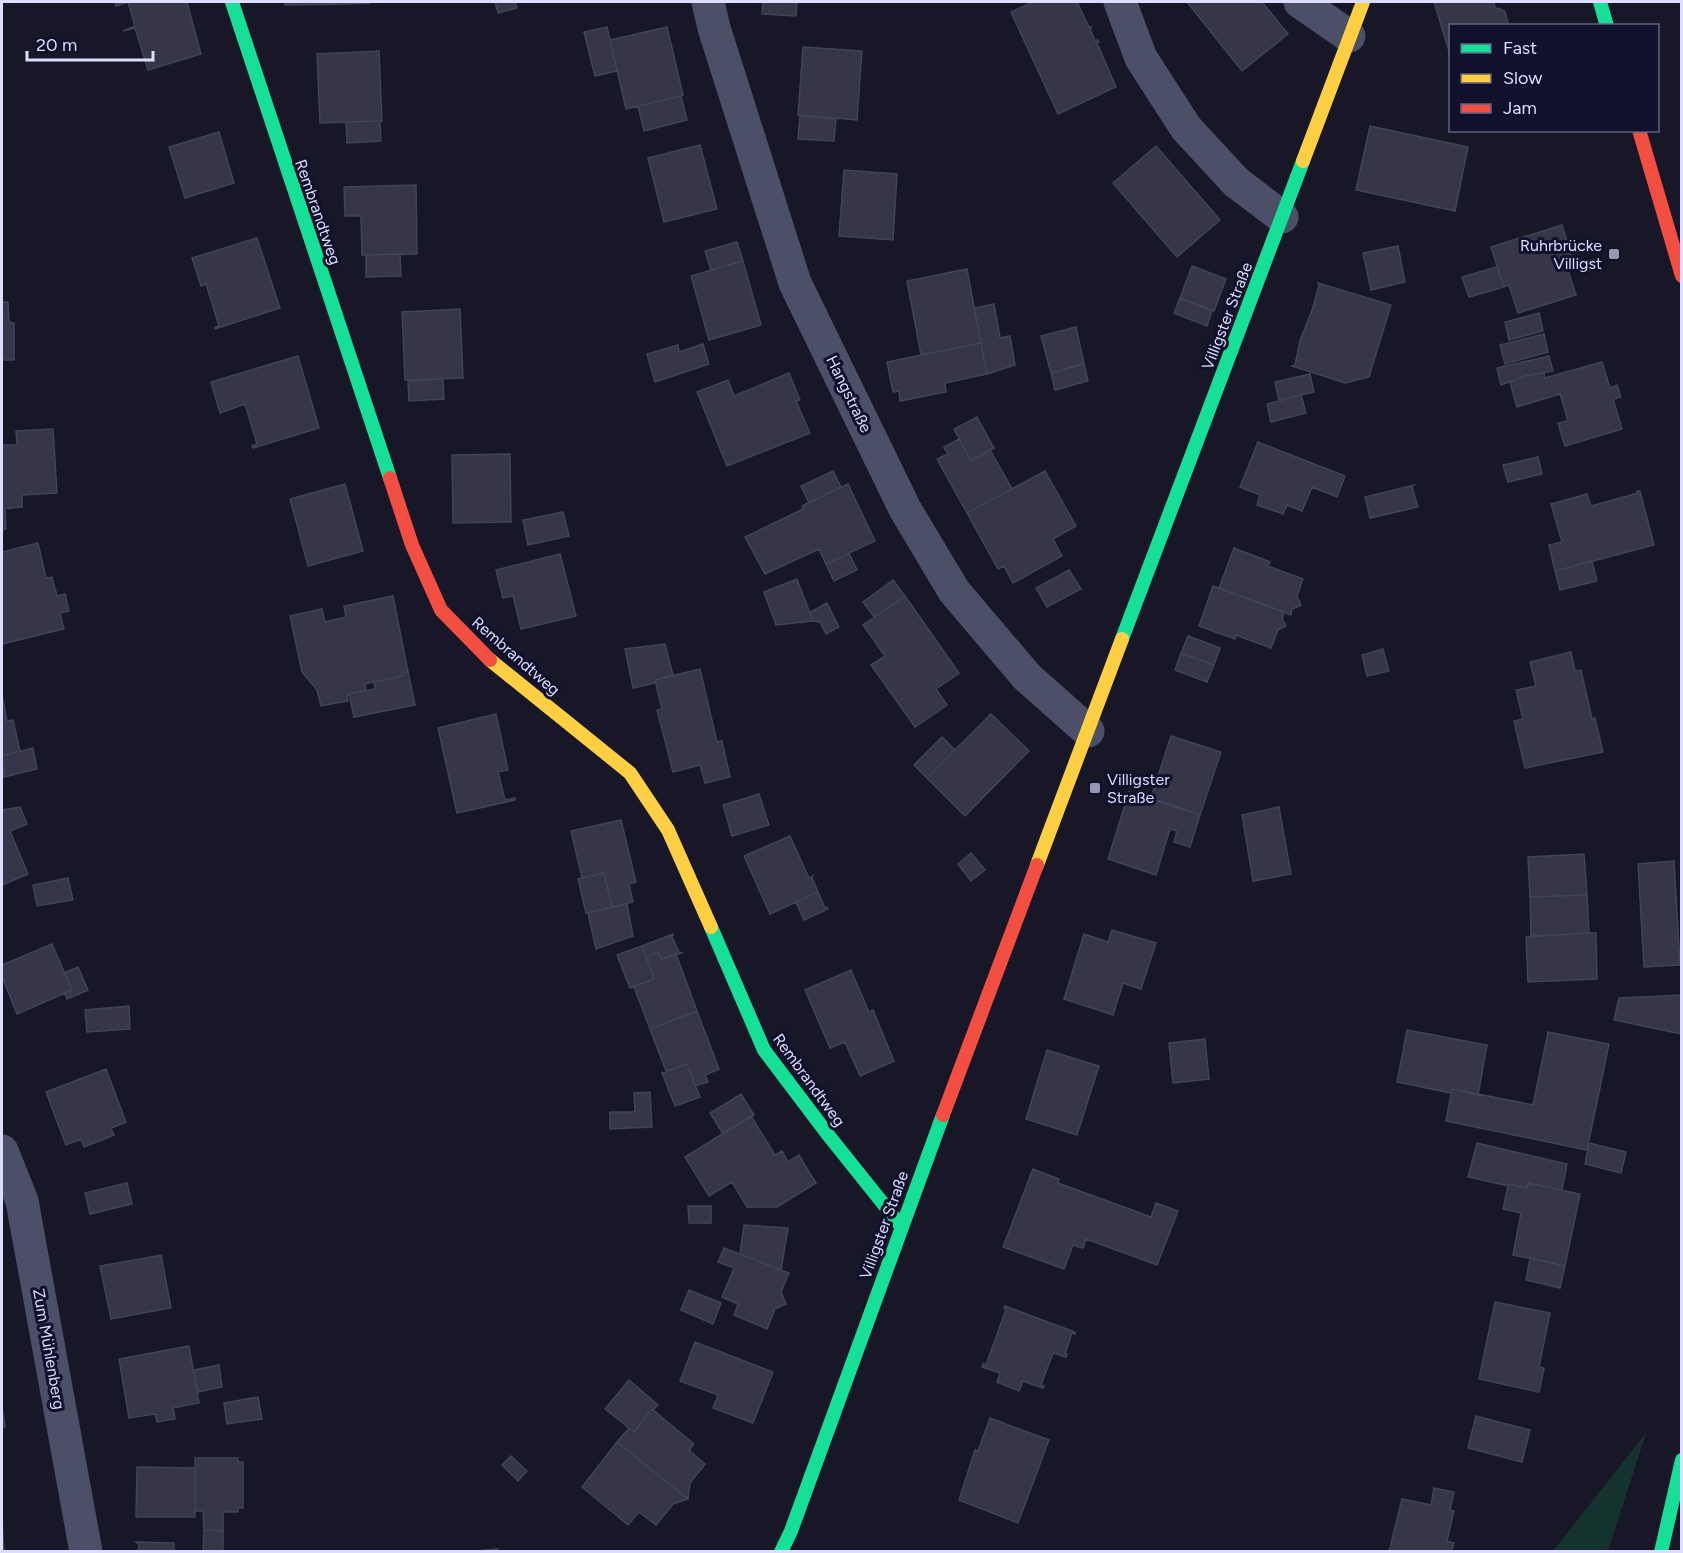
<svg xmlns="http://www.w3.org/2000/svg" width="1683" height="1553" viewBox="0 0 1683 1553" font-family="Figtree,sans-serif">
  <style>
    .green { fill: #14332f }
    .building { fill: #363648; stroke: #424259; stroke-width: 1.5 }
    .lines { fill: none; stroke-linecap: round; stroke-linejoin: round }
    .street { stroke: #4c4f68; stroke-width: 33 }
    .fast { stroke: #16e098; stroke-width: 14 }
    .slow { stroke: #ffcf43; stroke-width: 14 }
    .jam { stroke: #f24e42; stroke-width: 14 }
    .poi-dot { fill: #9898b3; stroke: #11112d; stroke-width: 2 }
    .labels { text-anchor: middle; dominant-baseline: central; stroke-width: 6; stroke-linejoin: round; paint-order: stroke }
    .street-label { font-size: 16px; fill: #dddeff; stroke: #11112d }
    .poi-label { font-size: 16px; fill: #dddeff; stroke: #11112d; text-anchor: end }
  </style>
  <rect width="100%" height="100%" fill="#171727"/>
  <path class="green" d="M1646,1433L1608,1551H1553Z"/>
  <path class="building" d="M121,2H187L201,54L148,70L135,28L123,31L135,26L128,2L116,6L115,3Z
    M285,2H349V4L285,5Z
    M349,2H370V3L349,4Z
    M495,2H515L517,8L498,13Z
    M763,2H797L796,16L762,14Z
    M1033,2H1077L1089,27H1092L1090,28L1095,41L1097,40L1099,42L1097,43L1116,87L1058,114L1011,12Z
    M1187,2H1262L1288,34L1242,71Z
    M1434,2H1493L1496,9L1499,8L1505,12L1508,22L1506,26H1450L1449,51Z
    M607,27L617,71L595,76L584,32Z
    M667,27L683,95L626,109L610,40Z
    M803,47L862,51L857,120L798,115Z
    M379,51L382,121L320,123L317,54Z
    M681,96L687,120L644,131L638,106Z
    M800,116L836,119L834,141L798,139Z
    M380,121L381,141L347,143L346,122Z
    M1370,126L1468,147L1455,211L1356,190Z
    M219,132L234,183L185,198L169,147Z
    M700,145L717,209L664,222L648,158Z
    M1156,146L1220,220L1177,257L1113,183Z
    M844,170L897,174L893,240L839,236Z
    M416,185L417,254L362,255L361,216H345L344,187Z
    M1562,225L1574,265L1567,267L1576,295L1518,313L1509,285L1504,287L1491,247Z
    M257,238L280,308L215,329V327L219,326L206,284L201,286L192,258Z
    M737,242L743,261L711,270L705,251Z
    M1398,246L1405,282L1371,290L1363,253Z
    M400,254L401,276L366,277V255Z
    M743,261L761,325L709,340L691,276Z
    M1192,266L1226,279L1214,311L1180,298Z
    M1497,267L1504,287L1469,297L1462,277Z
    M967,269L981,343L921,355L907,281Z
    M1318,283L1391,305L1369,377L1345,383L1292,366L1295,365L1300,341L1312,310L1319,286Z
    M1180,298L1212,311L1207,326L1174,313Z
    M2,302H8L9,322L14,323V360H2Z
    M994,304L1000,338L1010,336L1015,365L987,374L974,308Z
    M460,309L463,378L405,380L402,312Z
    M1539,313L1543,331L1509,340L1505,322Z
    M1076,327L1084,363L1051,373L1041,336Z
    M1544,334L1548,352L1505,364L1500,345Z
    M981,343L987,374L945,383L946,392L900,401L899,391L893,392L887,362Z
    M703,344L709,364L655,382L647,354L678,345L679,352Z
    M298,356L319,428L253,448L252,446L257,444L245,404L220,413L211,382Z
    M1549,356L1553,371L1525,376L1501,385L1497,368Z
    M1602,362L1610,388L1617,385L1621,397L1613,399L1622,429L1565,446L1558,423L1568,421L1560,394L1517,407L1510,382L1525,376L1544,373L1545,378Z
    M1084,364L1088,381L1055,390L1051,373Z
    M789,373L800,400L796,401L810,433L727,466L697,392L728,380L734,396Z
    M1310,374L1314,392L1279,400L1275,382Z
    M443,379L444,399L409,401L408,381Z
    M1301,395L1306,413L1271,422L1267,404Z
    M977,417L994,448L971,461L954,429Z
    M53,429L57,493L22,495V507L2,509V445H17L16,431Z
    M959,439L971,461L990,450L1012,489L967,513L937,459L948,454L944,447Z
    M1258,442L1345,476L1337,497L1312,487L1302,511L1287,505L1283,514L1257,505L1260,495L1240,487Z
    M510,454L511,522L453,523L452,455Z
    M1538,457L1542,474L1508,482L1503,465Z
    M833,471L841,487L809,503L801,486Z
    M1045,471L1076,526L1053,539L1062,556L1013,583L1004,566L998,569L967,513Z
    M345,484L363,551L308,566L290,499Z
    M848,484L875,541L826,564L819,549L765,574L745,537L803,509L802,506Z
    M1414,485L1412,487L1418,507L1370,518L1365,497Z
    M1637,491H1640L1654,545L1555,571L1549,545L1562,542L1551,504L1587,494L1591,506L1638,493Z
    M2,509H5L6,529L2,530Z
    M563,512L569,536L528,545L523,520Z
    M38,543L46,578L52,577L57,596L65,594L69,611L60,613L64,629L2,644V552Z
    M1234,548L1270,562L1268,566L1303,579L1297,596L1301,605L1292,609L1291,615L1219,588Z
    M849,553L857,570L834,581L826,564Z
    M560,554L576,616L521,629L513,596L503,598L496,570Z
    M1592,561L1597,581L1560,590L1555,571Z
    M1069,570L1081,589L1047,607L1036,588Z
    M797,579L813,621L776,625L764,592Z
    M893,580L905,596L874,617L863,602Z
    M1213,586L1285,612L1282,618L1286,626L1278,630L1271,648L1236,635L1235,639L1199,626Z
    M393,596L408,672L402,673V676L365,684L366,690L349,694L347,696L348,701L321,706L317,690L302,672L290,616L322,609L325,622L346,617L344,606Z
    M905,596L959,673L936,689L947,705L915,727L871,665L885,656L863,625Z
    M827,603L839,627L826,634L820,622L813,621L810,612Z
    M1188,636L1220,648L1214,665L1181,653Z
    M665,644L673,675L655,680V683L633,688L625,649Z
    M1383,649L1389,671L1367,676L1362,655Z
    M1571,652L1575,671L1581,670L1592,719L1595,718L1603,752L1525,768L1514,721L1523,719L1516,690L1536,686L1530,662Z
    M1181,653L1214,665L1207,682L1175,670Z
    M700,669L717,742L722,741L730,777L705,783L700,765L673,772L657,710L662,709L655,680Z
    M408,672L415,705L354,717L349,694L375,689L374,682L402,676V673Z
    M2,695L7,721L13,720L20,751L2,756Z
    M496,714L508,770L498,772L505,800L515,798V800L457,813L438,728Z
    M991,714L1029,751L965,816L927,778Z
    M1171,736L1221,752L1200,815L1151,798Z
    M942,737L955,750L927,778L914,765Z
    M33,748L37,769L4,777L2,756Z
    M1129,792L1200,815L1190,847L1174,842L1177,831L1170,829L1156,875L1108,859Z
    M759,794L769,825L732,836L723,805Z
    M20,807L27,824L10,831L28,874L2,885V810Z
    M1279,807L1291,874L1253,881L1242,815Z
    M621,820L636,882L629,884L633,902L612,907L604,873L582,878L571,831Z
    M790,836L809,878L813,876L812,878L818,892L770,914L744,856Z
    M971,853L985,870L971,881L958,864Z
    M1584,854L1587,895L1530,897L1528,857Z
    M1674,861L1680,965L1644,967L1638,864Z
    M604,873L612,907L586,913L578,879Z
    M68,878L73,900L37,906L33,885Z
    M818,892L825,908L827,907L828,909L804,920L796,902Z
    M1587,895L1589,933L1531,936L1530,897Z
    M627,904L633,936L596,949L588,913Z
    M1112,930L1156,943L1141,989L1123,983L1113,1015L1064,999L1084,934L1108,942Z
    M1589,933H1596L1597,979L1528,982L1526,937Z
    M673,934L672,937L679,952L682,953L661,959L658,952L646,957L642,946Z
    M52,944L72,990L17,1014L2,976V965Z
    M642,946L654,979L630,988L617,955Z
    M658,952L661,959L676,954L697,1011L650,1029L634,987L654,979L646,957Z
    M78,967L88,990L67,999L65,993L72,990L64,973Z
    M851,970L869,1012L873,1010L894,1061L860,1076L845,1042L830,1048L805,990Z
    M1682,995V1034L1614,1020L1619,998Z
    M129,1006L130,1029L87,1032L85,1010Z
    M697,1011L719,1069L705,1075L708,1082L695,1086L687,1064L666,1071L650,1029Z
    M1407,1030L1487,1045L1478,1095L1452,1089L1451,1093L1397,1082Z
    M1548,1032L1609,1044L1587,1150L1446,1121L1452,1089L1533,1105Z
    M1205,1039L1209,1079L1173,1083L1169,1043Z
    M1047,1050L1099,1066L1077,1135L1026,1119Z
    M687,1064L700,1097L675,1106L662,1073Z
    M106,1069L126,1122L111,1128L114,1135L84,1147L81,1139L66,1145L46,1092Z
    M650,1092L652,1127L610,1129V1112H635L634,1093Z
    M741,1094L754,1115L723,1134L710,1113Z
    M751,1116L775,1155L782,1151L788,1162L799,1155L816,1183L777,1207H747L732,1182L709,1196L685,1157Z
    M1477,1143L1567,1164L1562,1190L1528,1183L1527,1188L1509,1184L1508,1186L1468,1177Z
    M1589,1143L1626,1152L1621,1173L1585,1164Z
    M1033,1169L1059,1179L1058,1183L1151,1217L1156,1203L1178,1211L1157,1265L1086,1239L1083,1248L1073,1245L1064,1269L1003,1247Z
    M127,1183L132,1204L90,1214L85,1193Z
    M1528,1183L1580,1194L1565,1266L1513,1255L1521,1213L1503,1209L1508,1186L1509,1184L1527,1188Z
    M688,1206H711V1223H689Z
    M744,1225L788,1228L781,1270L740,1254Z
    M724,1248L789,1273L781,1292L786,1304L775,1309L767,1329L734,1315L738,1304L722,1297L734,1268L718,1262Z
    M161,1255L171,1308L111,1319L100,1266Z
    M1530,1258L1565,1266L1560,1288L1526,1280Z
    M689,1290L721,1303L713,1324L681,1310Z
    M1495,1302L1550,1313L1539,1367L1544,1368L1539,1392L1479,1379Z
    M1005,1306L1075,1332V1334L1072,1333L1065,1354H1067L1066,1357L1053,1353L1041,1385L1044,1386L1043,1388L1023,1381L1019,1391L997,1382L1000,1373L982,1367L983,1364L986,1365L1006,1309L1004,1308Z
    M695,1342L773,1372L753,1423L713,1408L718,1395L680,1381Z
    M189,1346L199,1403L173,1408L175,1419L157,1422L155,1414L129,1418L119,1359Z
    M219,1365L222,1387L198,1392L193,1370Z
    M629,1380L658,1405L653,1410L652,1409L634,1432L605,1409Z
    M258,1397L262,1419L227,1424L224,1403Z
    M2,1406L5,1427L2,1428Z
    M652,1409L694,1444L689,1450L705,1464L690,1483L688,1499L617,1442L629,1428L634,1432Z
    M1476,1416L1530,1430L1522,1462L1468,1448Z
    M990,1418L1049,1440L1018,1523L959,1500L975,1450L978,1451Z
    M617,1442L688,1499L673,1504L656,1525L639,1512L628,1525L582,1487Z
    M511,1456L527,1471L518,1481L502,1465Z
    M195,1458H238V1462H243V1508H238V1512H223V1531L204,1530L203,1511H195Z
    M137,1467L195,1468V1517H136Z
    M1434,1488L1454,1492L1450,1510L1454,1511L1447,1541L1454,1543L1451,1552H1389L1402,1499L1431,1505Z
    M2,1520L4,1552H2Z
    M204,1530L223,1531V1552H203Z
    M136,1542L174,1543V1552H138L139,1544Z
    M498,1549V1552H476V1551Z"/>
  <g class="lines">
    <path class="street" d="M708,2L714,28L795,283L905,509L954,591L1027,677L1088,731
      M1120,2L1141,58L1186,128L1236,182L1282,217
      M1300,2L1349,36
      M2,1151L22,1201L86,1552"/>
    <path class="fast" d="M232,2L390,478
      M1600,2L1607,26
      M1122,639L1303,161
      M711,927L764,1050L829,1136L901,1226
      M781,1552L791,1531L943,1115
      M1661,1552L1682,1460"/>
    <path class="slow" d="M1303,161L1363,2
      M490,660L630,773L668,830L711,927
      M1037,865L1122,639"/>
    <path class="jam" d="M1639,130L1682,276
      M390,478L412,545L441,610L490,660
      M943,1115L1037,865"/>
  </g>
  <g class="poi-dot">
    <rect x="1608" y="248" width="12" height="12" rx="3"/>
    <rect x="1089" y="782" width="12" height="12" rx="3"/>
  </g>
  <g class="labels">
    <g class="street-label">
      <text transform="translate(318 212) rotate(71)">Rembrandtweg</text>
      <text transform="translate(1227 316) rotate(-69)">Villigster Straße</text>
      <text transform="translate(849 394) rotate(64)">Hangstraße</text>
      <text transform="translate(516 656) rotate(41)">Rembrandtweg</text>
      <text transform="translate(809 1080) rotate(54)">Rembrandtweg</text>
      <text transform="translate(884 1225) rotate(-70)">Villigster Straße</text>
      <text transform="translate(49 1349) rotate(80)">Zum Mühlenberg</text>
    </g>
    <g class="poi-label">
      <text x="1602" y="245">Ruhrbrücke<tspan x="1602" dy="18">Villigst</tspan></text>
      <text x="1107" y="779" text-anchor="start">Villigster<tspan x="1107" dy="18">Straße</tspan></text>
    </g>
  </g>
  <rect width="1683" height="1553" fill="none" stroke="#dddeff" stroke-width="6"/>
  <rect x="1449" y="24" width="210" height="108" fill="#11112d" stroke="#636381" stroke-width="1.5"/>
  <rect x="1461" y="44" width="30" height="9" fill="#16e098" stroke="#636381" stroke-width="1.5"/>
  <text x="1503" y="54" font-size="18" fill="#dddeff">Fast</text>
  <rect x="1461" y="74" width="30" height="9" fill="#ffcf43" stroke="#636381" stroke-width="1.5"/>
  <text x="1503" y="84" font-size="18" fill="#dddeff">Slow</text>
  <rect x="1461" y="104" width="30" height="9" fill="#f24e42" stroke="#636381" stroke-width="1.5"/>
  <text x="1503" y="114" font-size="18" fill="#dddeff">Jam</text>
  <path d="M27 51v9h126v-9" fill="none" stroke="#dddeff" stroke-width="3"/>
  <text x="36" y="51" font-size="18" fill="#dddeff" stroke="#11112d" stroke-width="4.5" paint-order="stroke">20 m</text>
</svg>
